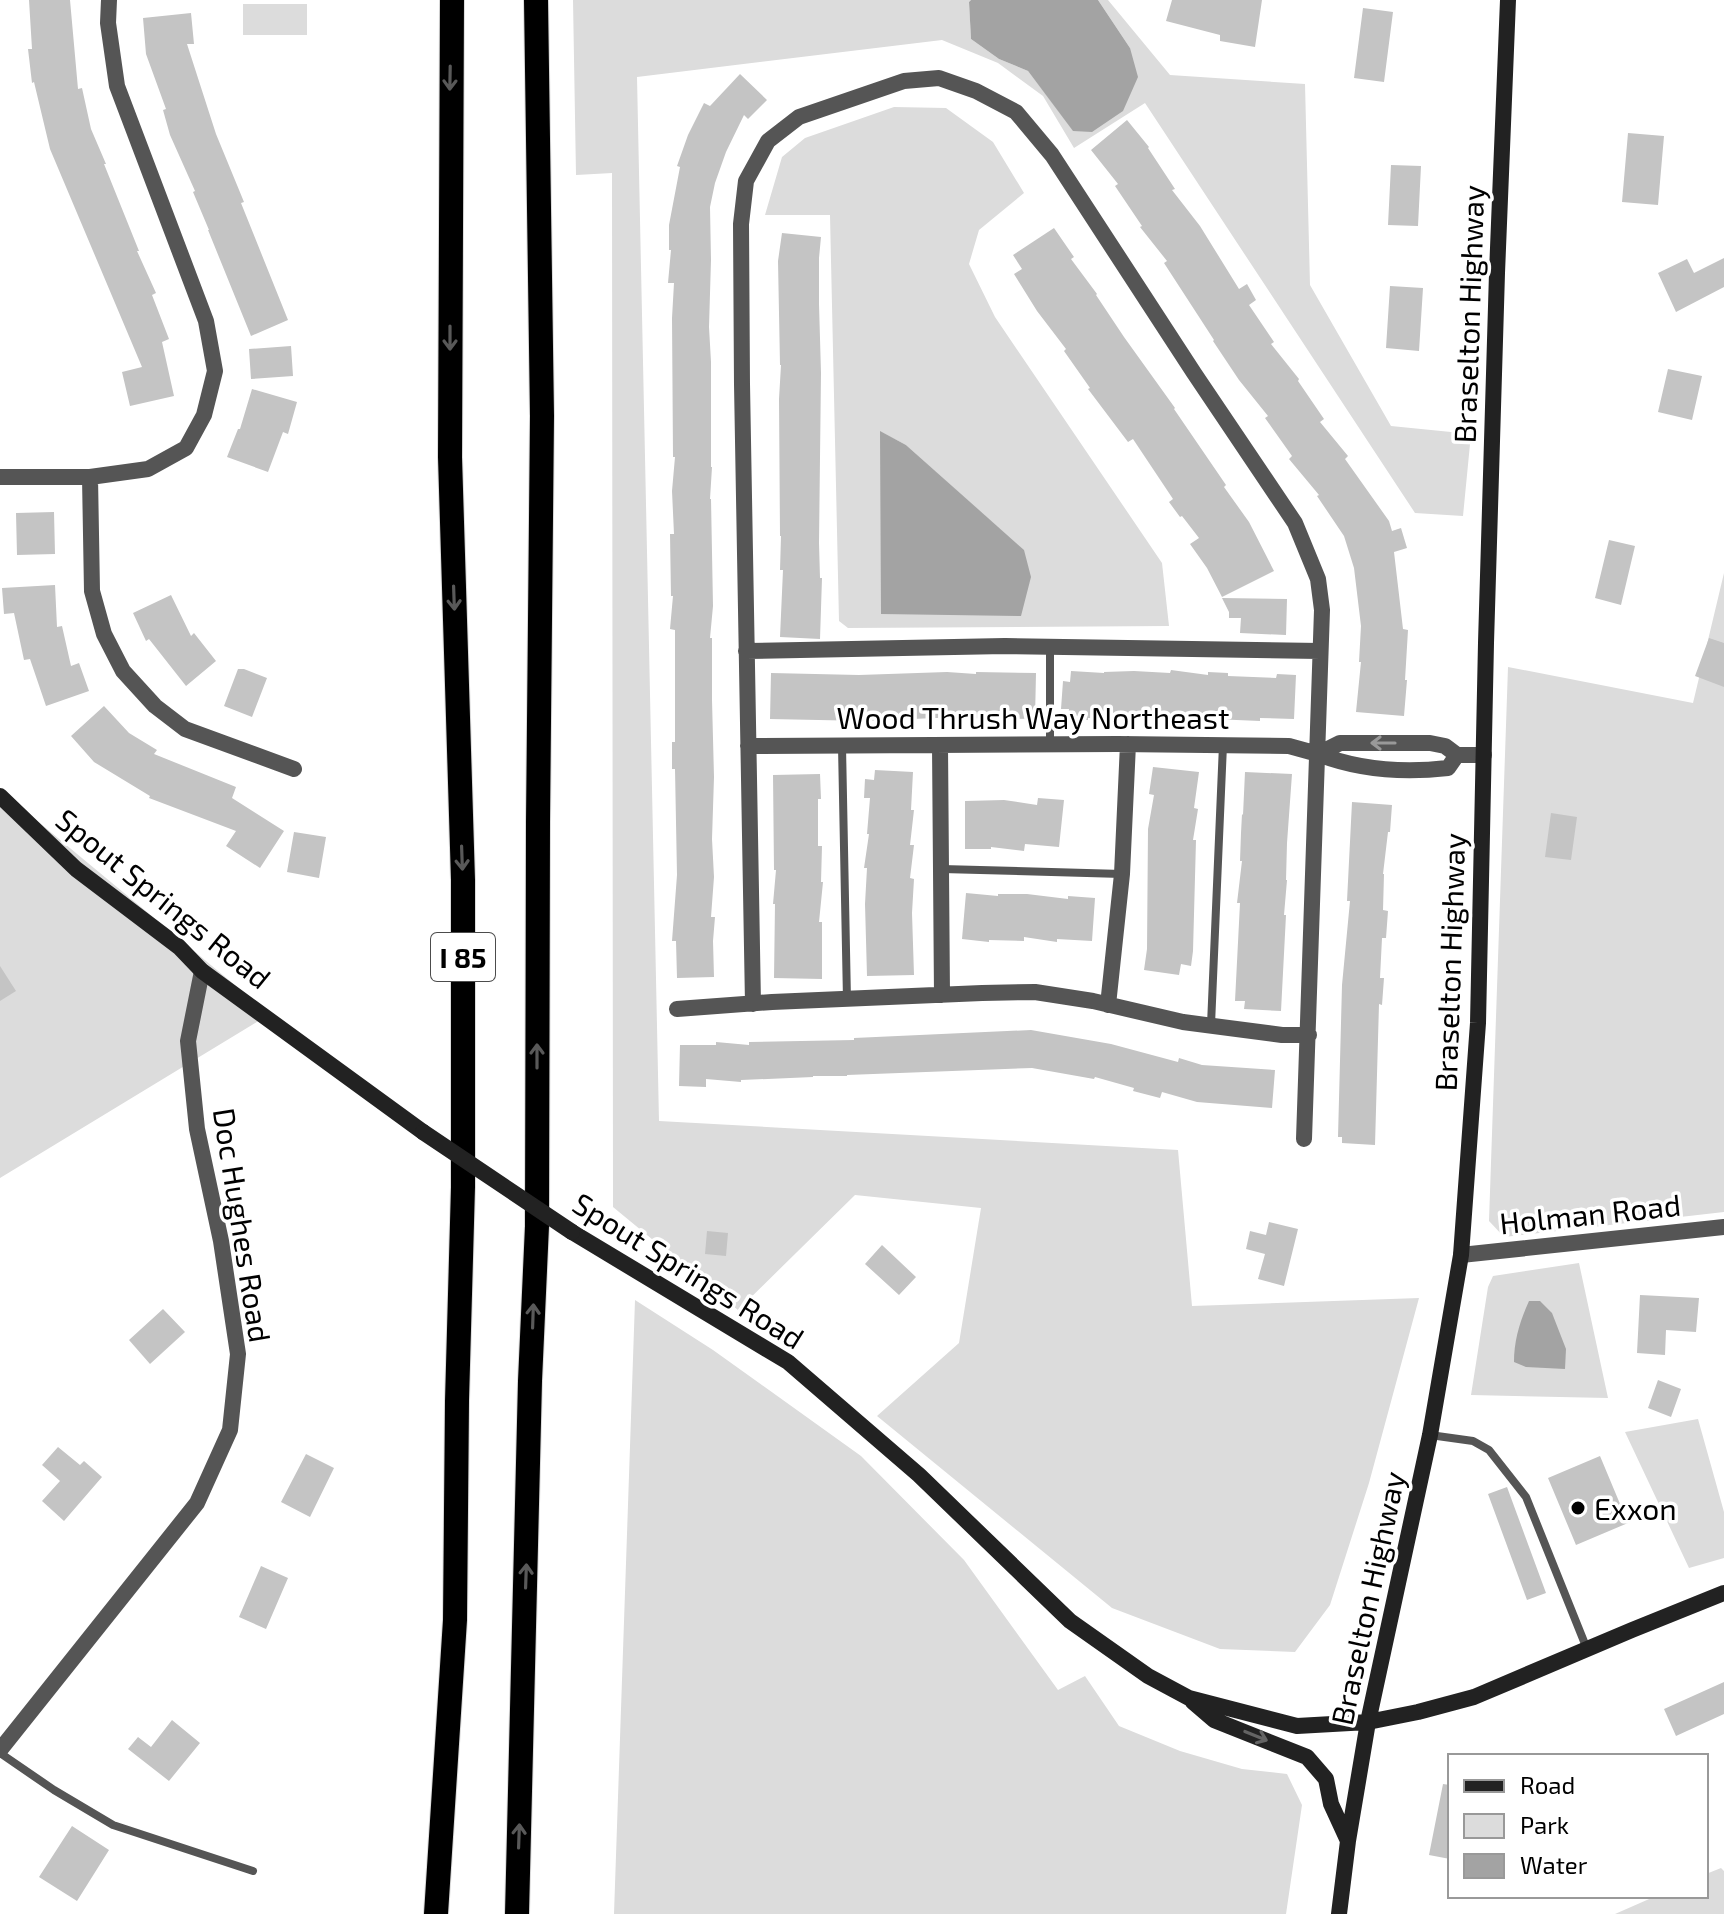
<svg xmlns="http://www.w3.org/2000/svg" width="1724" height="1914" viewBox="0 0 1724 1914" font-family="'Exo 2',sans-serif">
  <style>
    .green { fill: #dcdcdc; fill-rule: evenodd }
    .water { fill: #a3a3a3 }
    .building { fill: #c4c4c4 }
    .lines { fill: none; stroke-linecap: round; stroke-linejoin: round }
    .highway-casing { stroke: #dbdbdb; stroke-width: 26 }
    .lane { stroke: #555; stroke-width: 8 }
    .street { stroke: #555; stroke-width: 16 }
    .secondary { stroke: #222; stroke-width: 16 }
    .highway { stroke: #000; stroke-width: 24 }
    .secondary-bridge { stroke: #222; stroke-width: 16 }
    .oneway { stroke: #595959 }
    .oneway2 { stroke: #999 }
    .oneway3 { stroke: #646464 }
    .poi-dot { fill: #000; stroke: #fff; stroke-width: 3 }
    .labels { text-anchor: middle; dominant-baseline: central; stroke-width: 7; stroke-linejoin: round; paint-order: stroke }
    .shield { fill: #fff; stroke: #4c4c4c; stroke-width: 2 }
    .shield-label { font-size: 28px; font-weight: bold; fill: #000 }
    .street-label { font-size: 30px; fill: #000; stroke: #fff }
    .poi-label { font-size: 30px; fill: #000; stroke: #fff; text-anchor: start }
  </style>
  <rect width="100%" height="100%" fill="#fff"/>
  <path class="green" d="M573,0H971L969,2L971,39L999,59L1028,71L1074,131L1130,48L1098,0H1108L1170,75L1305,84L1310,285L1391,426L1471,434L1463,516L1415,513L1145,103L1074,148L1043,96L998,63L942,40L637,77L659,1121L1178,1150L1192,1306L1419,1298L1369,1483L1330,1605L1295,1652L1220,1649L1112,1608L877,1416L959,1343L981,1208L855,1195L738,1310L613,1207L612,173L576,175Z
    M243,4H307V35H243Z
    M894,107L946,108L993,142L1024,193L979,230L969,264L995,317L1162,563L1169,626L848,628L839,621L830,215H765L782,157L805,138ZM881,432L906,445L1023,550Z
    M1724,573V1212L1504,1237L1489,1221L1508,667L1693,703Z
    M0,790L270,1014L0,1178Z
    M1579,1263L1608,1398L1471,1395L1488,1287L1493,1276Z
    M635,1300L713,1350L861,1456L964,1560L1058,1690L1085,1676L1119,1726L1180,1751L1242,1769L1287,1774L1302,1805L1286,1914H614Z
    M1698,1419L1724,1512V1558L1689,1568L1625,1432Z
    M1721,1868L1724,1871V1914H1615L1656,1896H1706V1874Z"/>
  <path class="water" d="M971,0H1098L1130,48L1138,77L1123,111L1092,132L1073,131L1028,71L999,59L971,39L969,2Z
    M880,431L906,445L1024,550L1031,577L1021,616L881,614Z
    M1529,1301H1540L1552,1313L1566,1349L1565,1369L1526,1367L1514,1362C1514,1340 1520,1321 1529,1301Z"/>
  <path class="building" d="M29,0H70L78,89L82,88L91,129L106,164H104L139,251H137L156,293L152,295L169,339L162,342L174,396L130,406L122,372L142,367L50,149L34,82L32,83L28,49H32Z
    M1172,0H1262L1255,47L1220,41V35L1166,21Z
    M1363,8L1393,12L1384,82L1354,78Z
    M191,13L194,44H187L216,134L244,202L241,203L288,320L251,336L208,230H209L193,192L195,191L170,135L163,110L166,109L146,54L143,18Z
    M740,74L767,100L748,119L744,115L726,152L715,183L710,207L711,260L709,327L711,362V467H712L710,499H711L713,606L710,638H712V700L714,777L712,839L714,877L711,917H715L713,941L714,977L677,978L676,941H672L677,875L675,769H672V742H675V630L670,629L673,596H671L670,534H674L672,491L675,457H673L672,318L674,283H668L671,250H669V225L680,167L677,166L688,135L704,103L710,106Z
    M1127,120L1149,147L1148,148L1175,189L1172,190L1200,226L1239,289L1247,284L1256,300L1249,305L1274,342L1271,344L1299,379L1298,381L1324,419L1320,422L1348,456L1345,459L1389,521L1392,531L1401,528L1407,548L1394,552L1403,629L1408,630L1405,680H1407L1404,716L1356,712L1361,662H1359L1361,626L1354,568L1344,536L1317,496L1319,495L1289,459L1292,456L1265,418L1268,416L1239,380L1213,341L1214,340L1164,263L1167,261L1140,227L1142,226L1115,186L1118,184L1091,150Z
    M1628,133L1664,136L1658,205L1622,202Z
    M1391,165L1421,166L1418,226L1388,225Z
    M1054,228L1074,257L1071,259L1097,294L1096,295L1124,337L1175,408L1174,409L1226,485L1224,487L1249,522L1274,571L1222,597L1207,568L1190,544L1199,538L1182,516L1180,517L1169,502L1173,499L1133,439L1128,442L1088,389L1090,388L1064,351L1066,349L1037,311L1014,274L1022,269L1013,255Z
    M782,233L821,237L819,258V304L821,373L819,543L820,578H822L820,639L780,637L783,570H780L781,536H780L779,399L781,365H780L778,261Z
    M1724,258V287L1676,312L1658,273L1687,259L1694,273Z
    M1390,286L1423,288L1419,351L1386,348Z
    M291,346L293,376L251,379L249,349Z
    M1668,369L1702,376L1692,420L1658,412Z
    M252,389L297,402L288,434L283,432L268,472L227,457L238,429H240Z
    M54,512L55,554L17,555L16,513Z
    M1609,540L1635,546L1621,605L1595,598Z
    M55,585L57,627L62,626L71,666L79,663L89,691L46,706L30,659L24,660L14,613L4,614L2,588Z
    M171,595L191,636L194,633L216,661L186,686L149,639L146,641L133,613Z
    M1222,598L1287,599L1286,635L1240,633L1241,618H1229V612Z
    M1709,638L1724,643V687L1695,676Z
    M238,669H244L267,678L252,717L224,706Z
    M1171,670L1208,675V672L1228,673V676L1276,678L1277,674L1296,675L1294,719L1260,718V721L1190,718L1189,720L1157,716V717L1123,716V719L1088,718V720L1068,719L1069,709H1061L1063,681L1070,682L1071,671L1104,673V672L1134,671L1170,673Z
    M947,672L976,674V672L1036,673L1035,719L935,718L867,721L770,719L771,673L859,675Z
    M104,706L129,733L157,750L154,754L236,787L232,798L284,831L260,868L226,846L236,831L149,798L150,796L94,762L71,736Z
    M1153,767L1199,772L1194,808L1198,809L1193,840H1196L1193,951L1191,966L1181,964L1179,975L1144,970L1147,949L1148,829L1154,795L1149,794Z
    M875,770L913,772L911,810H914L910,845H914L910,878L914,879L912,913L914,975L867,976L865,904L867,868H864L869,834H867L870,798H864L865,779L874,780Z
    M1245,772L1292,774L1287,843L1286,880H1287L1284,915H1286L1281,1011L1244,1009L1245,1001H1235L1240,903H1237L1242,861H1240L1241,833L1242,814L1243,815Z
    M820,774L821,799H818V846H822L821,882H823L819,922H822V979L774,978L775,904H773L776,870H774L773,775Z
    M1038,798L1064,800L1059,847L1025,844L1024,851L991,847V849H965V801L1004,800L1037,805Z
    M1352,802L1392,805L1390,832H1388L1383,874H1384L1383,910L1388,911L1386,938H1382L1380,978H1384L1382,1005L1379,1004L1375,1145L1342,1143V1137H1338L1342,985L1350,901H1347Z
    M1551,813L1577,817L1571,860L1545,857Z
    M294,832L326,837L319,878L287,872Z
    M966,893L998,896V894H1027L1068,899V896L1095,898L1092,941L1057,939V942L1024,937V941L989,940V942L962,939Z
    M0,966L16,991L0,1001Z
    M1031,1030L1111,1044L1178,1062L1179,1058L1202,1065L1275,1070L1272,1108L1197,1102L1162,1092L1160,1098L1133,1091L1134,1088L1095,1077L1094,1079L1032,1068L847,1075V1076H813V1077L741,1080V1082L706,1079V1087L679,1086L680,1045H716V1042L749,1045V1042L854,1040V1038Z
    M1269,1222L1298,1229L1284,1286L1258,1279L1265,1254L1246,1249L1250,1231L1266,1235Z
    M707,1231L728,1233L726,1256L705,1254Z
    M882,1245L916,1277L899,1295L865,1264Z
    M1640,1295L1699,1298L1696,1332L1666,1330L1665,1355L1637,1353Z
    M163,1309L185,1332L150,1364L129,1340Z
    M1658,1380L1681,1389L1671,1417L1648,1408Z
    M58,1447L80,1465L84,1461L102,1477L64,1521L42,1501L60,1481L42,1465Z
    M306,1454L334,1468L310,1517L281,1502Z
    M1600,1456L1628,1523L1576,1545L1548,1478Z
    M1507,1487L1546,1593L1527,1600L1488,1494Z
    M261,1566L288,1578L266,1629L239,1617Z
    M1724,1682V1714L1676,1736L1664,1709Z
    M172,1720L200,1743L169,1781L128,1749L138,1737L151,1747Z
    M1443,1784L1450,1785V1859L1429,1855Z
    M72,1826L109,1850L77,1901L39,1877Z"/>
  <g class="lines">
    <g class="highway-casing">
      <path id="highway" d="M436,1914L455,1620L457,1401L463,1187V880L450,457L452,0
        M517,1914L530,1381L537,1226L538,823L542,416L536,0"/>
    </g>
    <path class="lane" d="M1050,744V647
      M842,746L847,1000
      M942,869L1122,874
      M1211,1025L1223,745
      M1430,1435L1473,1441L1489,1450L1526,1497L1587,1649
      M0,1753L54,1790L113,1825L253,1871"/>
    <path class="street" d="M0,477H90L148,469L186,448L204,415L215,371L206,321L117,86L108,23L109,0
      M90,477L92,591L104,634L123,671L155,706L185,729L294,769
      M746,651L1005,646L1320,651
      M940,745L942,995
      M748,746L1118,744L1289,746L1318,754
      M1457,755L1448,768C1404,773 1359,770 1318,754L1340,743H1430L1445,746L1457,755H1484
      M753,1004L742,384L741,224L746,181L768,141L799,117L904,81L939,78L976,91L1016,112L1052,155L1194,373L1295,523L1318,579L1322,610L1304,1139
      M1108,1005L1122,874L1128,744
      M677,1009L772,1002L982,993L1035,992L1093,1001L1183,1022L1282,1035H1309
      M1461,1255L1724,1227
      M0,1750L197,1503L230,1430L238,1354L221,1241L197,1129L188,1041L202,971"/>
    <path class="secondary" d="M0,796L76,869L179,947L202,971L423,1132
      M572,1232L788,1362L919,1475L1070,1621L1148,1676L1189,1698L1297,1726L1368,1722L1418,1712L1474,1697L1632,1630L1724,1593
      M1193,1702L1214,1720L1307,1757L1326,1779L1331,1804L1348,1841
      M1339,1914L1348,1841L1368,1722L1430,1435L1461,1255L1478,1023L1486,643L1497,273L1508,0"/>
    <use href="#highway" class="highway"/>
    <path class="secondary-bridge" d="M423,1132L572,1232"/>
  </g>
  <defs><path id="oneway-shaft" d="M-6 0H5M1.5-3L5.5 0L1.5 3" fill="none" stroke-width="1.6" stroke-linecap="round" stroke-linejoin="round" transform="scale(2)"/></defs>
  <g class="oneway">
    <use href="#oneway-shaft" transform="translate(450 78) rotate(91)"/>
    <use href="#oneway-shaft" transform="translate(450 338) rotate(90)"/>
    <use href="#oneway-shaft" transform="translate(454 598) rotate(88)"/>
    <use href="#oneway-shaft" transform="translate(462 858) rotate(88)"/>
    <use href="#oneway-shaft" transform="translate(537 1056) rotate(-90)"/>
    <use href="#oneway-shaft" transform="translate(533 1316) rotate(-88)"/>
    <use href="#oneway-shaft" transform="translate(526 1576) rotate(-88)"/>
    <use href="#oneway-shaft" transform="translate(519 1836) rotate(-88)"/>
  </g>
  <use class="oneway2" href="#oneway-shaft" transform="translate(1383 743) rotate(-180)"/>
  <use class="oneway3" href="#oneway-shaft" transform="translate(1256 1736) rotate(22)"/>
  <circle class="poi-dot" cx="1578" cy="1508" r="8"/>
  <g class="labels">
    <rect class="shield" x="431" y="933" width="64" height="48" rx="6"/>
    <g class="shield-label">
      <text x="463" y="957">I 85</text>
    </g>
    <g class="street-label">
      <text transform="translate(1468 314) rotate(-88)">Braselton Highway</text>
      <text x="1033" y="717">Wood Thrush Way Northeast</text>
      <text transform="translate(164 898) rotate(39)">Spout Springs Road</text>
      <text transform="translate(1449 962) rotate(-88)">Braselton Highway</text>
      <text transform="translate(1590 1213) rotate(-6)">Holman Road</text>
      <text transform="translate(243 1225) rotate(81)">Doc Hughes Road</text>
      <text transform="translate(689 1270) rotate(32)">Spout Springs Road</text>
      <text transform="translate(1367 1598) rotate(-78)">Braselton Highway</text>
    </g>
    <g class="poi-label">
      <text x="1594" y="1508">Exxon</text>
    </g>
  </g>
  <rect x="1448" y="1754" width="260" height="144" fill="#ffffff" stroke="#999999" stroke-width="2"/>
  <rect x="1464" y="1780" width="40" height="12" fill="#222222" stroke="#999999" stroke-width="2"/>
  <text x="1520" y="1794" font-size="24" fill="#000000">Road</text>
  <rect x="1464" y="1814" width="40" height="24" fill="#dcdcdc" stroke="#999999" stroke-width="2"/>
  <text x="1520" y="1834" font-size="24" fill="#000000">Park</text>
  <rect x="1464" y="1854" width="40" height="24" fill="#a3a3a3" stroke="#999999" stroke-width="2"/>
  <text x="1520" y="1874" font-size="24" fill="#000000">Water</text>
</svg>
